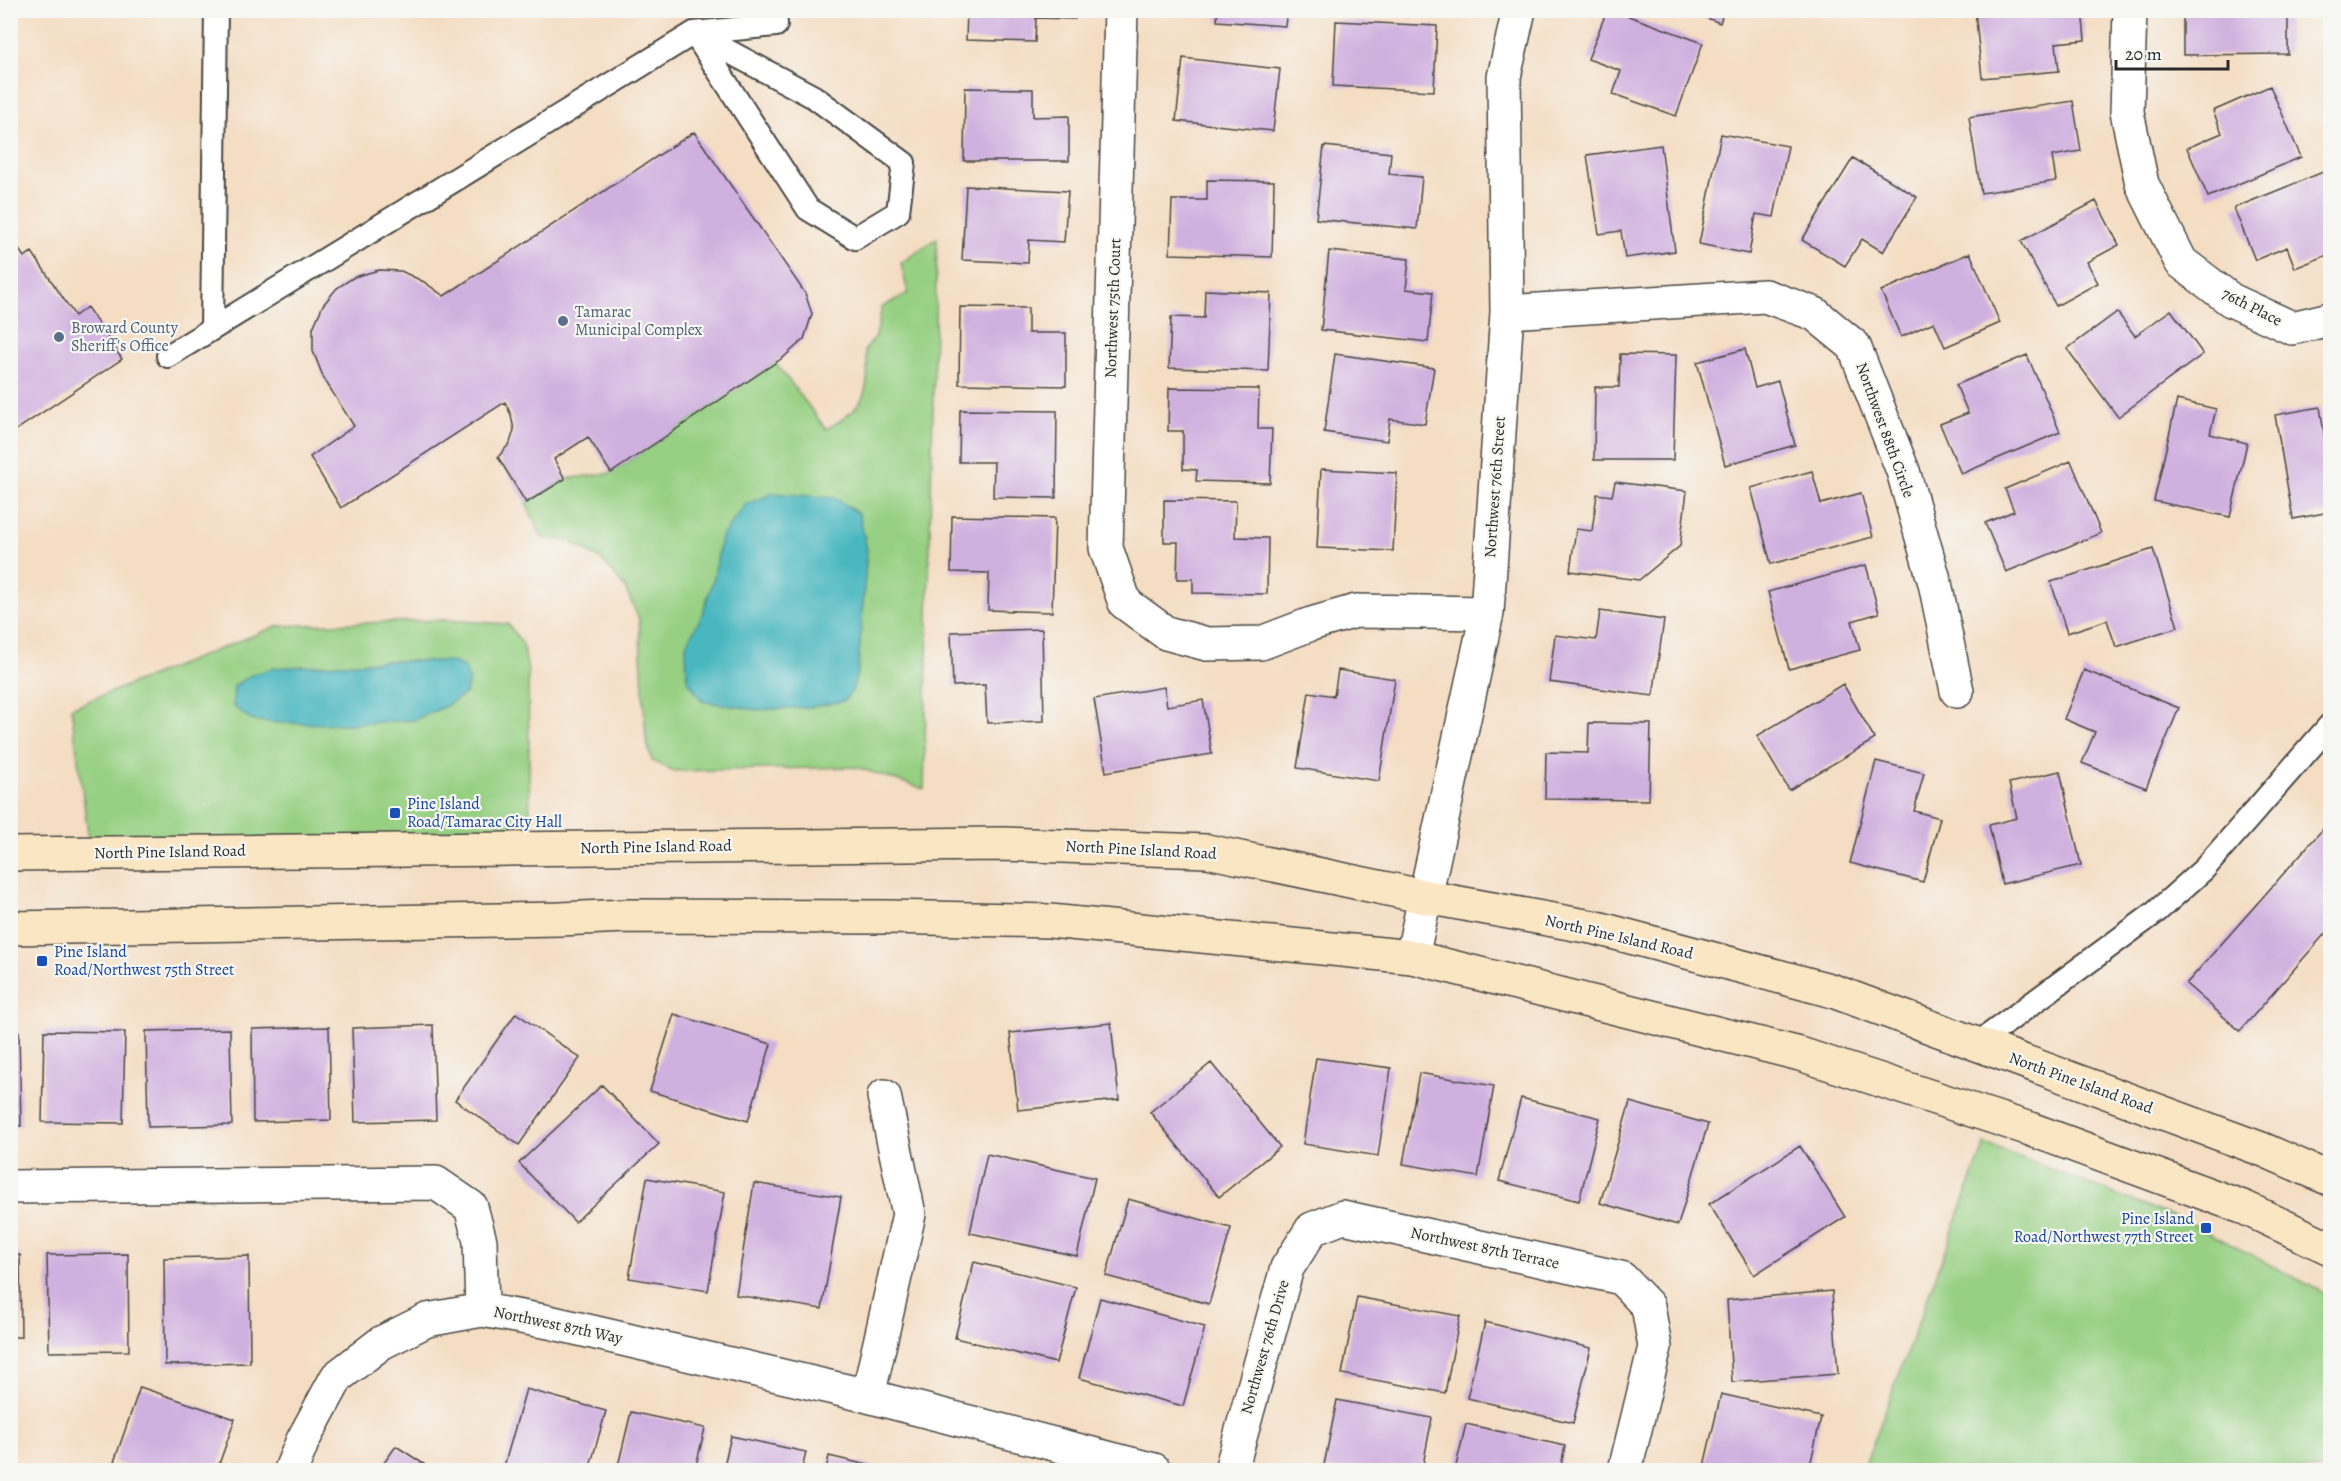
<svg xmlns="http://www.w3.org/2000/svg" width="2341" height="1481" viewBox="0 0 2341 1481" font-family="Alegreya,serif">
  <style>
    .green { fill: #97d083; stroke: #617e57; stroke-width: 1.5 }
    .water { fill: #48b7c0; stroke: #3a7176; stroke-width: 1.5 }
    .building { fill: #d0b0df }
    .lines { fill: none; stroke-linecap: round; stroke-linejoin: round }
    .service-casing { stroke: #494642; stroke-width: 26 }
    .minor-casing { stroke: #494642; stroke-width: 36 }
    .secondary-casing { stroke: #494642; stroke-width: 36 }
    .service { stroke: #fff; stroke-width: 22 }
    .minor { stroke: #fff; stroke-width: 33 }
    .secondary { stroke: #fbe6c4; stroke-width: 33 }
    .service-dot { fill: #5c6f8a; stroke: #f6f6f2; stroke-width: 2 }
    .transit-dot { fill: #1a4fb4; stroke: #f6f6f2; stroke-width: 2 }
    .labels { text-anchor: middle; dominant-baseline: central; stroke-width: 4.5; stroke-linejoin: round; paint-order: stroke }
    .street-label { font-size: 16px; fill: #2b2b2b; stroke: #f6f6f2 }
    .service-label { font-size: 16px; fill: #4e5e75; stroke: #f6f6f2; text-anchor: start }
    .transit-label { font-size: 16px; fill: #164399; stroke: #f6f6f2; text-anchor: start }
  </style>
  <rect width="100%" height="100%" fill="#f6f6f2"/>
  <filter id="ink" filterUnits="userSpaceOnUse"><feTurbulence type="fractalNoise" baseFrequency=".0167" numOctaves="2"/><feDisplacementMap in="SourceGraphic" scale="12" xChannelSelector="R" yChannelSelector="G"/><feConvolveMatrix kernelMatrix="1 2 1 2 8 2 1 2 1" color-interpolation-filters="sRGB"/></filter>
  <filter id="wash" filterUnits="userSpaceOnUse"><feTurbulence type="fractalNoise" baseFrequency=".008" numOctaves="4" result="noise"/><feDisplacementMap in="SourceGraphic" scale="24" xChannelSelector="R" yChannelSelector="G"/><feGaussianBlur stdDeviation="1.35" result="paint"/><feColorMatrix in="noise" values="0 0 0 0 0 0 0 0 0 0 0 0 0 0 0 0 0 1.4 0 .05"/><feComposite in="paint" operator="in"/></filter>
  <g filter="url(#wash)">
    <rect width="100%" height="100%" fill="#f4ddc2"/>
    <path class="green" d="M937,238L924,789L856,767L674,771L652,761L646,739L639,619L625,588L603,561L570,541L542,538L526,503L565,479L611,473L775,362L826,429C863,410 873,391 865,350L876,336L882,307L908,293L901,263Z
      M444,620L508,624L523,644L528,671L530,838L89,840L71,708L277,626Z
      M1985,1144L2188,1222L2330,1296V1470H1863Z"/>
    <path class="water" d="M774,493L835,498L859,514L867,549L858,670L852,691L844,701L811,707L757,710L702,701L687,679L686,645L702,615L714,577L721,537L746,504Z
      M390,661H449L465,667L469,680L466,693L446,706L413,720L351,724L277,723L251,720L233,706L234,686L251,675L274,668Z"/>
    <g id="blocks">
      <path class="building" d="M967,10H1076L1075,19L1036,18L1035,42L966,40Z
        M1218,10H1287L1285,26L1217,21Z
        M1607,10H1612L1703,43L1676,116L1613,94L1621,71L1588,59Z
        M1686,10H1724L1720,23Z
        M1975,10H2082L2085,40L2056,43L2059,71L1982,78Z
        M2183,10H2288V54L2183,55Z
        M1336,21L1437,26L1434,91L1333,86Z
        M1183,58L1280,69L1273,131L1176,121Z
        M2270,86L2301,157L2208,197L2187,148L2222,133L2213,111Z
        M965,88L1033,89V117L1069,116V161H964Z
        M2073,101L2081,151L2052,156L2056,181L1981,193L1969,117Z
        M694,132L805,293L812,314L804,339L784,357L611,473L588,437L554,459L565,479L526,503L498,457L510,443L514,430L511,415L505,402L341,508L310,457L354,426L324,379L313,351V328L323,305L337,288L354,277L379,270L401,271L424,282L444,296Z
        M1721,134L1788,146L1774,217L1756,214L1749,254L1699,244Z
        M1661,145L1675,251L1625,258L1621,231L1599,234L1587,155Z
        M1324,146L1391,153L1389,174L1422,177L1417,229L1316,219Z
        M1853,158L1917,197L1883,252L1862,239L1845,266L1802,240Z
        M2328,170L2330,175V254L2295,268L2287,247L2255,260L2234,208Z
        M1207,180L1274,181L1272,257L1170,254L1172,200H1207Z
        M966,186L1068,191L1064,242L1029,240L1028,263L962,260Z
        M2096,201L2119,245L2087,262L2098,283L2056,306L2021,241Z
        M10,236L24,257L32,252L75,316L87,307L122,359L10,434Z
        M1329,251L1409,259L1406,289L1433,292L1428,342L1321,330Z
        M1970,253L2000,323L1945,347L1934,322L1901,337L1881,291Z
        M1205,290L1271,293L1268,371L1169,368L1171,317L1204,318Z
        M960,307L1028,308V333H1066V386L959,384Z
        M2171,310L2203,354L2118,417L2067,349L2117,312L2135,336Z
        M1745,349L1755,388L1778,381L1795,445L1725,465L1697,362Z
        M1335,354L1434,368L1425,424L1390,419L1387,441L1324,432Z
        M1620,354L1676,355L1673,460H1594L1595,387H1619Z
        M2027,355L2060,432L1961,474L1940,424L1968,413L1956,385Z
        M1169,388L1259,389L1258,429H1272L1270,483L1196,481L1197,470L1183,469V431H1168Z
        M2177,400L2216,409L2210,434L2247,443L2230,517L2154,501Z
        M2320,407L2325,440L2330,439V512L2293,519L2275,415Z
        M960,410L1057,411L1056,498L993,497L994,462H959Z
        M2071,461L2101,533L2006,572L1985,523L2014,511L2005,489Z
        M1321,469L1397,473L1393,551L1317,548Z
        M1812,471L1821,504L1861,493L1873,537L1771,564L1751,488Z
        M1615,482L1687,491L1680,546L1639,580L1570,571L1576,529L1592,531L1597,494L1612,496Z
        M1164,500L1236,501L1235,537L1268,538L1267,594L1193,593V579H1177L1178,542H1164Z
        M952,516L1055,518L1052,612L988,610L989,573L951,572Z
        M2153,549L2178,627L2116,647L2107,620L2067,633L2051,582Z
        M1866,565L1879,613L1852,621L1860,650L1789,669L1768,592Z
        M1600,611L1664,620L1653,696L1549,682L1555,635L1596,640Z
        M1042,629L1044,721L987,723L985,685L953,686L951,632Z
        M1338,670L1395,679L1379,781L1297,768L1309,692L1334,696Z
        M2084,670L2179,708L2146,788L2082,763L2095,732L2064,719Z
        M1843,684L1875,739L1789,790L1757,736Z
        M1164,687L1167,706L1203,700L1212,754L1106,772L1094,699Z
        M1589,723L1651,724L1649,800L1545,799L1546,752L1588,753Z
        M1876,761L1924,773L1914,811L1940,818L1923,882L1850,863Z
        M2060,771L2081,865L2002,884L1989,825L2017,818L2009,783Z
        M2330,821V928L2240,1031L2186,984Z
        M516,1013L580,1058L519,1145L455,1100Z
        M674,1014L771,1044L748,1121L650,1091Z
        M1111,1023L1119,1100L1018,1110L1010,1033Z
        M433,1025L436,1120L355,1122L352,1028Z
        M329,1027L331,1120L253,1122L252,1029Z
        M230,1029L232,1125L148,1127L146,1031Z
        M44,1031L125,1032L123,1123L42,1122Z
        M10,1032H19L21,1126H10Z
        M1316,1058L1391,1068L1378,1156L1303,1144Z
        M1211,1063L1280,1147L1219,1197L1150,1112Z
        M1419,1073L1494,1086L1478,1177L1403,1164Z
        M602,1085L659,1144L575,1222L519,1163Z
        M1521,1098L1600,1118L1579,1201L1499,1181Z
        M1630,1102L1708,1124L1678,1225L1600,1203Z
        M1800,1146L1845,1217L1754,1275L1709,1204Z
        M987,1154L1095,1178L1077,1256L970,1233Z
        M647,1178L725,1192L708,1291L629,1278Z
        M754,1183L841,1197L822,1309L736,1295Z
        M1128,1199L1231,1228L1209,1304L1106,1276Z
        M128,1254L129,1351L49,1352L47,1255Z
        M20,1255L21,1337H10V1256Z
        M249,1256L250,1363L165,1365L164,1258Z
        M974,1262L1076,1287L1056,1363L955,1338Z
        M1832,1291L1838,1374L1732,1382L1727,1300Z
        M1357,1297L1460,1316L1445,1393L1342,1374Z
        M1100,1298L1205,1327L1183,1406L1079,1378Z
        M1485,1322L1591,1348L1573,1423L1467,1398Z
        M140,1387L235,1419L217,1470H139L114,1462Z
        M526,1389L606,1411L589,1470H503Z
        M1721,1394L1821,1417L1809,1470H1703Z
        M1337,1400L1432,1418L1422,1470H1323Z
        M631,1412L705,1428L695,1470H617Z
        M1466,1424L1565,1446L1560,1470H1455Z
        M731,1436L806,1452L802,1470H723Z
        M396,1446L433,1470H379Z
        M829,1456L889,1470H826Z"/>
    </g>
  </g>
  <g filter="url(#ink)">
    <use href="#blocks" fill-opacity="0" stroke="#494642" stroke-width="1.5"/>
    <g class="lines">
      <g class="service-casing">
        <path id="service" d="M694,33L814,97L904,163L898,212L855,238L808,209Z
          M212,329L216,10
          M168,356L694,33L776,25L775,10
          M1977,1044L2156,912L2204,869L2330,725"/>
      </g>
      <g class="minor-casing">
        <path id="minor" d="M1121,10L1106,548L1125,603L1166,633L1207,644L1261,643L1311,624L1356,611L1487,613
          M2130,10L2127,112L2142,184L2181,262L2231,300L2292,328L2330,319
          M1507,312L1765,296L1815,314L1854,346L1903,471L1935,583L1957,691
          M1412,957L1487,613L1507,312L1504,77L1519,10
          M10,1187L436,1183L471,1207L480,1241L482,1310
          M868,1396L909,1214L884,1096
          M291,1470L303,1440L337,1377L381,1343L427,1320L482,1310L549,1322L868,1396L1154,1470
          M1231,1470L1287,1268L1312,1229L1343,1217L1621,1278L1648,1306L1655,1347L1625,1470"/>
      </g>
      <g class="secondary-casing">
        <path id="secondary" d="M10,854L1003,844L1207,851L1426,897L1597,928L1833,991L2264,1150L2330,1179
          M10,928L560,919L626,916L889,917L1050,921L1412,957L1800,1054L2030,1129L2245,1208L2330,1248"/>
      </g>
      <use href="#service" class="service"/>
      <use href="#minor" class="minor"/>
      <use href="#secondary" class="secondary"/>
    </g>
  </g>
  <g class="service-dot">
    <circle cx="563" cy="321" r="6"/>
    <circle cx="59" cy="337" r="6"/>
  </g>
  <g class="transit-dot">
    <rect x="389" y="807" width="12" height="12" rx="3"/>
    <rect x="36" y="955" width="12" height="12" rx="3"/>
    <rect x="2200" y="1222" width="12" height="12" rx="3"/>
  </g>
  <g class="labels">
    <g class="street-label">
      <text transform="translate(2252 307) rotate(27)">76th Place</text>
      <text transform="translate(1113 308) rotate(-88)">Northwest 75th Court</text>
      <text transform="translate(1885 430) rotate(70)">Northwest 88th Circle</text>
      <text transform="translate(1495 487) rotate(-86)">Northwest 76th Street</text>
      <text transform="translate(656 847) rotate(-1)">North Pine Island Road</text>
      <text transform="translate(1141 850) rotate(3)">North Pine Island Road</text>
      <text transform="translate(170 852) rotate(-1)">North Pine Island Road</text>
      <text transform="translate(1619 937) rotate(13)">North Pine Island Road</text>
      <text transform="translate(2081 1083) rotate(20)">North Pine Island Road</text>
      <text transform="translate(1485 1248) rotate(12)">Northwest 87th Terrace</text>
      <text transform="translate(558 1325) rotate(12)">Northwest 87th Way</text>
      <text transform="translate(1265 1347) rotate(-74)">Northwest 76th Drive</text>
    </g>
    <g class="service-label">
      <text x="575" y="312">Tamarac<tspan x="575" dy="18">Municipal Complex</tspan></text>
      <text x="71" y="328">Broward County<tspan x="71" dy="18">Sheriff's Office</tspan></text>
    </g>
    <g class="transit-label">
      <text x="407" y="804">Pine Island<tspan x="407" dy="18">Road/Tamarac City Hall</tspan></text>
      <text x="54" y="952">Pine Island<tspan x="54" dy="18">Road/Northwest 75th Street</tspan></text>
      <text x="2194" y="1219" text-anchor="end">Pine Island<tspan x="2194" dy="18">Road/Northwest 77th Street</tspan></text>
    </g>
  </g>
  <rect width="2341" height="1481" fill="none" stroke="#f6f6f2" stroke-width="36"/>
  <path d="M2116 60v9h112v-9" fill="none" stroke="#2b2b2b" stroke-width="3"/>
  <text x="2125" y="60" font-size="18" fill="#2b2b2b" stroke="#f6f6f2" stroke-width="4.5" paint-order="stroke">20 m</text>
</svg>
